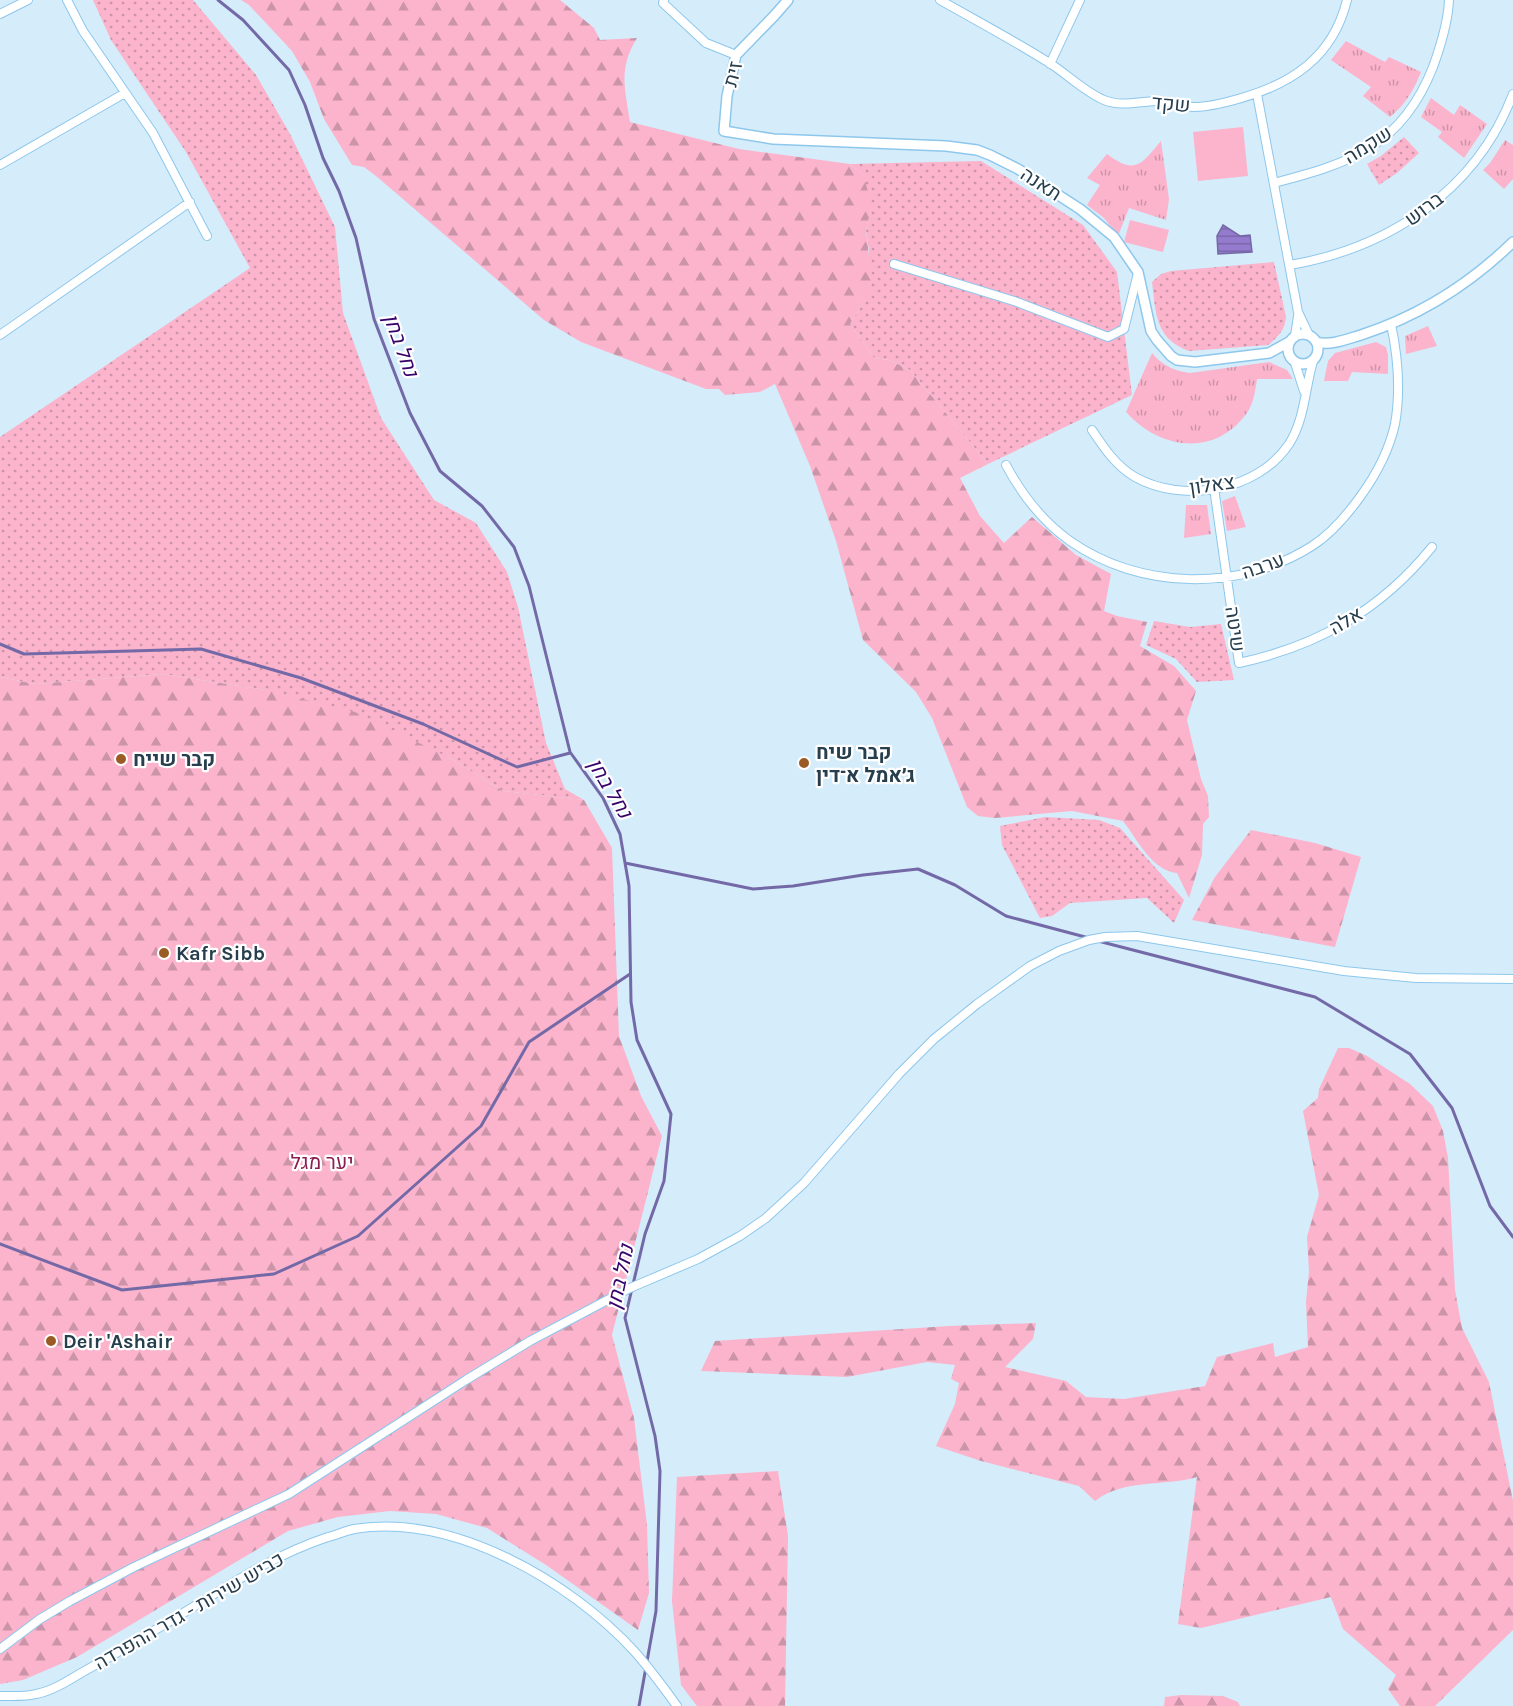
<svg xmlns="http://www.w3.org/2000/svg" width="1513" height="1706" viewBox="0 0 1513 1706" font-family="Karla,Heebo,sans-serif">
  <style>
    .grass { fill: url(#grass-dots) }
    .forest { fill: url(#forest-firs) }
    .park { fill: url(#park-tufts) }
    .pitch { fill: #fbb4cc }
    .water { fill: url(#water-rules); stroke: #7469a7; stroke-width: 1.5 }
    .lines { fill: none; stroke-linecap: round; stroke-linejoin: round }
    .stream { stroke: #7469a7; stroke-width: 3 }
    .minor-casing { stroke: #8dc7ec; stroke-width: 10 }
    .tertiary-casing { stroke: #8dc7ec; stroke-width: 12 }
    .minor { stroke: #fff; stroke-width: 8 }
    .tertiary { stroke: #fff; stroke-width: 9 }
    .poi-dot { fill: #9b5b24; stroke: #fff; stroke-width: 2 }
    .labels { text-anchor: middle; dominant-baseline: central; stroke-width: 4.5; stroke-linejoin: round; paint-order: stroke }
    .street-label { font-size: 20px; fill: #263e4d; stroke: #fff }
    .poi-label { font-size: 20px; font-weight: bold; fill: #263e4d; stroke: #fff; text-anchor: start }
    .park-label { font-size: 20px; fill: #8d1e52; stroke: #fff }
    .water-label { font-size: 21px; font-style: italic; fill: #37026a; stroke: #fff }
  </style>
  <defs>
    <pattern id="grass-dots" width="8" height="8" patternUnits="userSpaceOnUse" patternTransform="scale(1.5)"><rect width="8" height="8" fill="#fbb4cc"/><path d="M2 2h.1M6 6h.1" fill="none" stroke="#cb94a8" stroke-width="1.8" stroke-linecap="round"/></pattern>
    <pattern id="forest-firs" width="22" height="20" patternUnits="userSpaceOnUse" patternTransform="scale(1.5)"><rect width="22" height="20" fill="#fbb4cc"/><path d="M5 1l3.5 6h-7zM16 11l3.5 6h-7z" fill="#cb94a8"/></pattern>
    <pattern id="park-tufts" width="24" height="20" patternUnits="userSpaceOnUse" patternTransform="scale(1.5)"><rect width="24" height="20" fill="#fbb4cc"/><path d="M3 7l-1-3M5 7V3M7 7l1-3M15 17l-1-3M17 17v-4M19 17l1-3" fill="none" stroke="#cb94a8"/></pattern>
    <pattern id="water-rules" width="6" height="5" patternUnits="userSpaceOnUse" patternTransform="scale(1.5)"><rect width="6" height="5" fill="#957bcd"/><path d="M0 2.5h6" fill="none" stroke="#7966a9"/></pattern>
  </defs>
  <rect width="100%" height="100%" fill="#d5ecfb"/>
  <path class="grass" d="M93,0H193L256,75L289,132L335,227L343,313L381,418L434,500L476,523L507,572L518,607L546,743L565,789L584,800L503,791L450,758L266,690L163,674L35,684L0,677V437L250,268L186,152L111,40Z
    M1404,137L1419,153L1397,173L1379,185L1367,164L1381,156Z
    M981,161L1083,225L1117,272L1132,395L988,464L910,370L889,360L874,358L850,324L866,299L869,250L866,230L870,212L863,174L850,164Z
    M1274,262L1286,317C1285,330 1278,337 1268,345L1189,351C1155,339 1156,313 1152,282L1161,274L1171,271Z
    M1154,621L1190,627L1221,624L1234,680L1197,682L1176,659L1146,645Z
    M1045,817L1099,820L1120,828L1184,900L1174,923L1147,898L1070,903L1052,916L1040,918L1002,845L1000,826Z"/>
  <path class="forest" d="M241,0H560L594,28L600,40L637,38C618,69 625,88 630,122L739,149L850,164L863,174L870,199V212L866,230L872,283L866,299L850,324L874,358L889,360L910,370L988,464L960,478L980,516L1004,543L1032,517L1076,555L1111,574L1104,611L1117,616L1147,622L1140,646L1174,666L1196,691L1187,720L1201,779L1208,796L1209,817L1203,824L1202,855L1189,898L1177,873C1151,870 1138,840 1123,821L1072,811L995,818L978,816L967,807L932,718L916,692L863,640L836,541L810,466L775,384L760,392L725,395L719,389H706L581,342L544,320L376,176L364,167L352,165L324,119L310,82L292,51L249,5Z
    M163,674L266,690L355,712L450,758L503,791L584,800L612,848L619,1036L641,1096L662,1136L612,1335L634,1418L647,1525L649,1593L638,1630L546,1565L487,1528L436,1514L390,1511L338,1517L288,1531L77,1657L23,1680L0,1684V677L35,684Z
    M1251,830L1315,843L1361,857L1335,947L1192,920L1215,877Z
    M1338,1048H1349L1367,1056L1410,1084L1433,1106L1443,1131L1448,1158L1455,1290L1462,1328L1489,1382L1513,1501V1630L1435,1706H1400L1388,1689L1396,1675L1343,1629L1331,1597L1201,1628L1178,1624L1197,1477C1163,1487 1125,1478 1095,1501L1079,1486L981,1461L936,1446L955,1404L959,1383L951,1379L955,1365L927,1362L847,1377L701,1371L715,1341L949,1326L1036,1323L1033,1339L1005,1367L1066,1381L1086,1397L1124,1399L1205,1386L1217,1357L1273,1343L1275,1357L1308,1347L1306,1302L1309,1271L1307,1237L1319,1195L1303,1111L1318,1098L1319,1089Z
    M778,1471L788,1536L785,1706H697L681,1685L672,1601L677,1477Z
    M1181,1695L1223,1696L1238,1702L1240,1706H1164L1165,1697Z"/>
  <path class="park" d="M1346,41L1385,62L1389,57L1421,72C1414,90 1405,105 1390,117L1363,96L1371,87L1331,60Z
    M1431,98L1454,115L1460,105L1487,124L1464,158L1438,137L1442,132L1421,117Z
    M1505,140L1513,145V179L1504,189L1483,170L1490,163Z
    M1161,141L1169,199L1166,220L1129,208L1118,236L1104,218L1087,205L1100,185L1087,178L1107,154C1135,175 1141,165 1161,141Z
    M1428,326L1437,346L1406,354L1405,336Z
    M1376,342L1386,347L1388,355V374L1352,372L1348,381H1324L1328,361L1335,353Z
    M1152,353C1162,365 1174,371 1190,373L1269,362L1287,370L1293,379H1257C1255,393 1253,407 1243,418C1210,458 1157,447 1126,412Z
    M1235,496L1246,527L1227,531L1222,501Z
    M1186,505H1207L1211,534L1184,538Z"/>
  <path class="pitch" d="M1243,127L1248,176L1198,181L1193,132Z
    M1130,220L1169,230L1163,252L1124,242Z"/>
  <path class="water" d="M1223,225L1240,236L1250,235L1252,252L1218,254L1217,236Z"/>
  <g class="lines">
    <path class="stream" d="M218,0L243,20L289,70L305,105L323,158L339,191L356,238L374,319L410,413L440,471L482,506L514,547L529,586L570,752L603,798L620,834L629,886L631,1002L637,1040L671,1114L664,1181L645,1234L625,1318L655,1436L660,1471L656,1611L639,1706
      M0,644L24,654L201,649L301,678L423,724L517,767L570,753
      M625,863L753,889L793,886L863,875L918,869L955,885L1006,916L1089,938
      M1098,941L1315,997L1410,1054L1452,1108L1490,1206L1513,1237
      M0,1244L122,1290L274,1274L358,1236L481,1126L529,1042L630,974"/>
    <g class="minor-casing">
      <path id="minor" d="M67,0L83,31L153,133L207,236
        M664,0L663,3L706,43L736,55
        M940,0C977,21 1015,41 1051,64C1068,75 1085,92 1104,100C1123,108 1143,100 1163,101C1174,101 1183,107 1194,107C1209,107 1224,103 1238,99C1292,84 1333,57 1347,0
        M0,14L28,0
        M1050,64L1080,0
        M1257,94L1298,312L1309,335
        M0,165L125,93
        M1274,183C1351,163 1402,146 1433,67C1441,45 1448,23 1449,0
        M894,264L1017,302L1108,337L1124,329L1138,273
        M1290,265C1389,248 1476,191 1513,94
        M0,335L190,202
        M1295,336L1298,316
        M1295,363L1304,391
        M1092,430C1104,448 1116,466 1135,477C1183,504 1258,491 1289,444C1305,419 1305,388 1313,361
        M1006,465C1022,495 1042,521 1070,541C1140,590 1240,592 1312,546C1331,534 1347,515 1360,497C1376,475 1389,451 1395,424C1401,390 1398,357 1391,324
        M1214,488L1239,663C1318,646 1381,610 1432,547
        M0,1649L40,1619L70,1601L134,1567L289,1494L466,1380L530,1341L630,1288L698,1259L740,1236L766,1218L804,1183L899,1074L934,1039L977,1004L1030,966L1059,951L1089,940L1105,937L1137,936L1344,971L1416,978L1513,979
        M0,1696C11,1696 25,1697 36,1694C52,1691 68,1681 81,1673C108,1658 134,1643 160,1627C215,1595 267,1557 328,1537C336,1535 345,1531 354,1529C453,1513 570,1581 635,1652C650,1669 664,1688 677,1706"/>
    </g>
    <g class="tertiary-casing">
      <path id="tertiary" d="M788,0L774,16L736,55L727,96L724,131L773,139L946,146L977,150L990,155L1018,169L1080,209L1114,237L1138,272L1151,331L1157,340L1171,356L1177,360L1195,362L1269,353L1289,342
        M1288 349a15 15 0 1 1 30 0a15 15 0 1 1-30 0Z
        M1316,342C1331,346 1347,339 1361,335C1419,316 1469,285 1513,242"/>
    </g>
    <use href="#minor" class="minor"/>
    <use href="#tertiary" class="tertiary"/>
  </g>
  <g class="poi-dot">
    <circle cx="121" cy="759" r="6"/>
    <circle cx="804" cy="763" r="6"/>
    <circle cx="164" cy="953" r="6"/>
    <circle cx="51" cy="1341" r="6"/>
  </g>
  <g class="labels">
    <g class="street-label">
      <text transform="translate(733 74) rotate(-75)">זית</text>
      <text transform="translate(1171 104) rotate(5)">שקד</text>
      <text transform="translate(1368 145) rotate(-32)">שקמה</text>
      <text transform="translate(1041 184) rotate(33)">תאנה</text>
      <text transform="translate(1424 209) rotate(-37)">ברוש</text>
      <text transform="translate(1212 485) rotate(-8)">צאלון</text>
      <text transform="translate(1263 566) rotate(-19)">ערבה</text>
      <text transform="translate(1346 621) rotate(-30)">אלה</text>
      <text transform="translate(1235 629) rotate(82)">שיטה</text>
      <text transform="translate(189 1611) rotate(-30)">כביש שירות - גדר ההפרדה</text>
    </g>
    <g class="poi-label">
      <text x="816" y="752">קבר שיח<tspan x="816" dy="23">ג׳אמל א־דין</tspan></text>
      <text x="133" y="759">קבר שייח</text>
      <text x="176" y="953">Kafr Sibb</text>
      <text x="63" y="1341">Deir 'Ashair</text>
    </g>
    <g class="park-label">
      <text x="322" y="1162">יער מגל</text>
    </g>
    <g class="water-label">
      <text transform="translate(401 345) rotate(70)">נחל בחן</text>
      <text transform="translate(610 788) rotate(59)">נחל בחן</text>
      <text transform="translate(620 1277) rotate(-78)">נחל בחן</text>
    </g>
  </g>
</svg>
